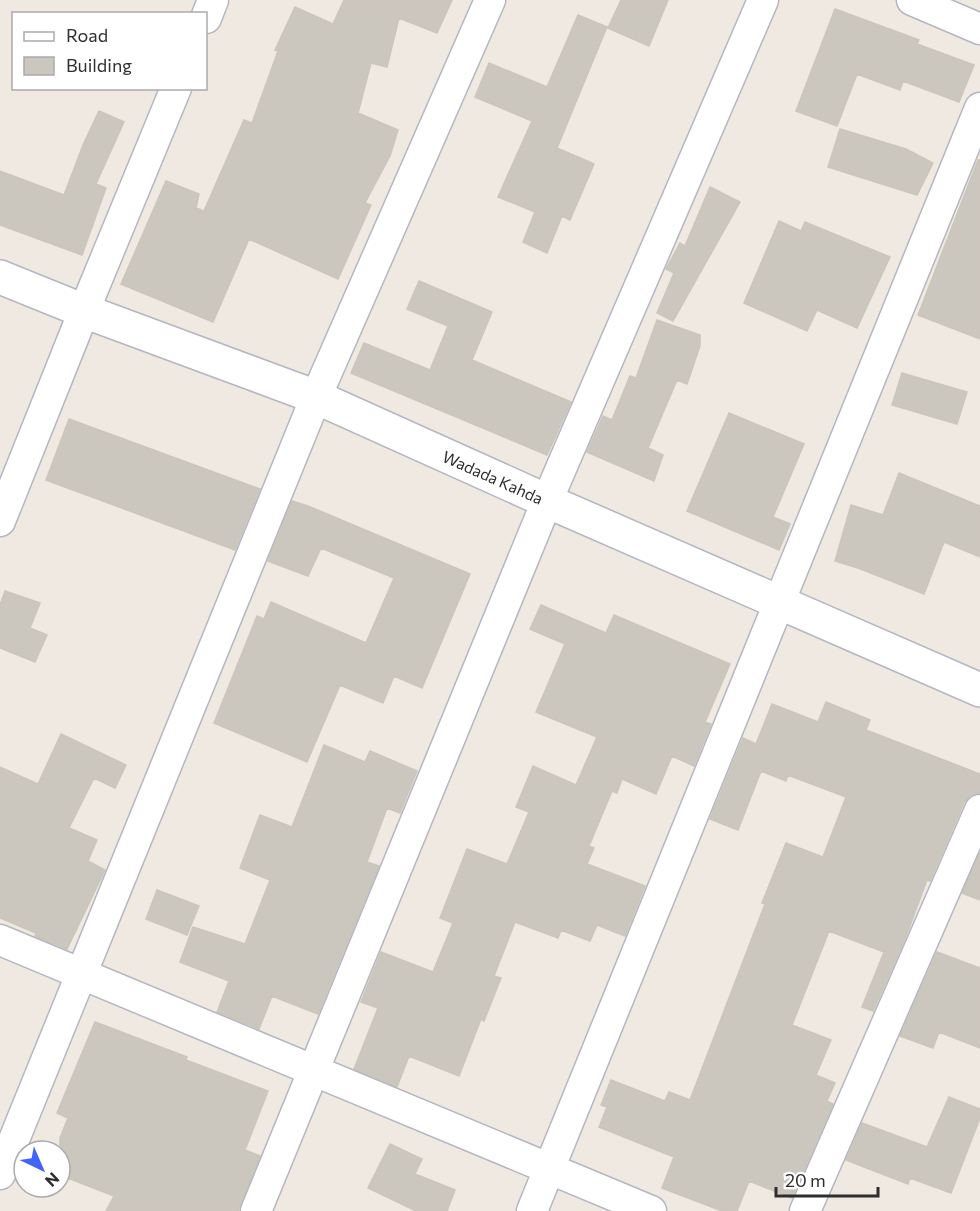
<svg xmlns="http://www.w3.org/2000/svg" width="980" height="1211" viewBox="0 0 980 1211" font-family="Commissioner,sans-serif">
  <style>
    .building { fill: #cbc7bf; stroke: #cbc5ba; stroke-width: 1.5 }
    .lines { fill: none; stroke-linecap: round; stroke-linejoin: round }
    .street-casing { stroke: #b4b7c1; stroke-width: 33 }
    .secondary-casing { stroke: #b4b7c1; stroke-width: 36 }
    .street { stroke: #fff; stroke-width: 30 }
    .secondary { stroke: #fff; stroke-width: 33 }
    .labels { text-anchor: middle; dominant-baseline: central; stroke-width: 4.5; stroke-linejoin: round; paint-order: stroke }
    .street-label { font-size: 16px; fill: #2e2e2e; stroke: #fff }
  </style>
  <rect width="100%" height="100%" fill="#efe9e1"/>
  <path class="building" d="M344,0H452L437,33L399,18L387,67L371,63L358,113L398,130L390,156L365,203L371,205L338,279L249,239L213,322L121,284L166,181L199,194L196,208L204,211L244,120L252,123L278,51L275,50L295,7L333,24Z
    M621,0H668L649,46L608,28Z
    M835,9L919,40L917,44L974,65L959,102L903,81L900,90L857,74L837,126L796,111Z
    M578,15L607,27L557,148L594,164L570,220L562,216L547,253L523,242L535,212L498,197L532,121L475,97L489,63L547,87Z
    M99,111L124,122L96,184L106,188L82,255L0,225V171L64,195L83,145Z
    M840,129L906,149L933,163L917,195L828,167Z
    M978,160H980V339L918,315Z
    M710,187L740,202L673,321L657,313L674,273L666,269L680,243L685,246Z
    M779,221L801,231L805,222L890,257L857,328L817,310L807,331L744,303Z
    M419,281L492,312L472,360L571,402L547,455L351,373L364,343L430,370L448,326L407,309Z
    M657,320L700,335V346L687,384L677,380L648,448L663,455L654,481L587,452L603,416L612,420L630,376L636,378Z
    M902,373L967,392L957,424L892,405Z
    M729,413L804,444L773,517L790,524L779,550L687,511Z
    M69,419L260,489L235,550L46,480Z
    M899,473L980,506V557L944,542L924,594L858,568L835,561L851,505L883,515Z
    M292,501L308,506L470,574L422,688L394,676L383,703L340,685L307,762L214,723L257,616L264,619L271,602L366,643L394,578L321,548L308,576L268,561Z
    M5,591L40,603L30,628L47,635L35,662L0,648V605Z
    M541,605L606,633L614,615L730,664L705,722L711,724L694,766L672,756L656,794L622,779L617,793L612,791L589,846L594,848L587,864L645,886L625,936L597,925L590,941L561,930L558,938L515,922L494,976L501,978L484,1021L481,1019L459,1076L409,1056L397,1087L354,1069L378,1008L361,1002L381,952L433,972L453,923L440,918L467,849L507,864L529,812L516,807L533,766L576,785L597,737L536,712L565,644L530,629Z
    M826,702L870,720L866,730L980,774V793L970,796L964,803L930,881L927,880L905,939L873,1011L862,1007L884,952L829,931L792,1025L831,1040L816,1075L835,1083L827,1101L833,1104L792,1198L749,1181L737,1211H722L662,1188L674,1157L599,1127L607,1107L601,1105L611,1080L665,1101L669,1092L690,1100L765,904L762,903L786,843L823,857L846,797L788,775L786,781L761,771L738,830L710,819L743,738L756,744L772,704L818,722Z
    M61,734L126,765L115,788L94,778L69,828L97,840L88,861L105,870L67,949L35,936L36,933L0,918V767L38,784Z
    M324,745L365,762L370,751L417,771L400,813L387,808L367,862L379,866L318,1014L272,996L259,1029L217,1012L229,981L180,962L193,927L245,944L270,880L240,868L260,815L292,827Z
    M980,853V900L962,893Z
    M157,890L199,906L187,935L146,919Z
    M937,952L980,968V1048L939,1032L933,1048L900,1036Z
    M95,1022L187,1057L186,1060L268,1091L245,1150L260,1156L238,1211H106L114,1196L60,1175V1138L68,1118L57,1113Z
    M949,1097L980,1109V1118L951,1193L910,1178L908,1184L846,1160L862,1123L927,1147Z
    M390,1144L422,1159L415,1174L455,1190L447,1211H416L368,1188Z"/>
  <g class="lines">
    <g class="street-casing">
      <path id="street" d="M912,0L980,29
        M206,18L213,0
        M0,521L84,311L176,88
        M0,940L651,1211
        M0,1174L316,397L490,0
        M256,1211L547,501L763,0
        M532,1211L980,108
        M805,1211L980,810"/>
    </g>
    <g class="secondary-casing">
      <path id="secondary" d="M0,277L84,311L316,397L547,501L980,690"/>
    </g>
    <use href="#street" class="street"/>
    <use href="#secondary" class="secondary"/>
  </g>
  <g class="labels">
    <g class="street-label">
      <text transform="translate(493 477) rotate(24)">Wadada Kahda</text>
    </g>
  </g>
  <rect x="12" y="12" width="195" height="78" fill="#ffffff" stroke="#ababab" stroke-width="1.5"/>
  <rect x="24" y="32" width="30" height="9" fill="#ffffff" stroke="#ababab" stroke-width="1.5"/>
  <text x="66" y="42" font-size="18" fill="#2e2e2e">Road</text>
  <rect x="24" y="57" width="30" height="18" fill="#cbc7bf" stroke="#ababab" stroke-width="1.5"/>
  <text x="66" y="72" font-size="18" fill="#2e2e2e">Building</text>
  <g transform="translate(42 1169) rotate(136)"><circle r="28" fill="#ffffff" stroke="#ababab" stroke-width="1.5"/>
  <path d="M0-4.5L10 22L0 15L-10 22Z" fill="#4264fb"/>
  <text y="-9" font-size="16" font-weight="bold" text-anchor="middle" fill="#2e2e2e">N</text>
  </g>
  <path d="M776 1187v9h102v-9" fill="none" stroke="#2e2e2e" stroke-width="3"/>
  <text x="785" y="1187" font-size="18" fill="#2e2e2e" stroke="#ffffff" stroke-width="4.5" paint-order="stroke">20 m</text>
</svg>
